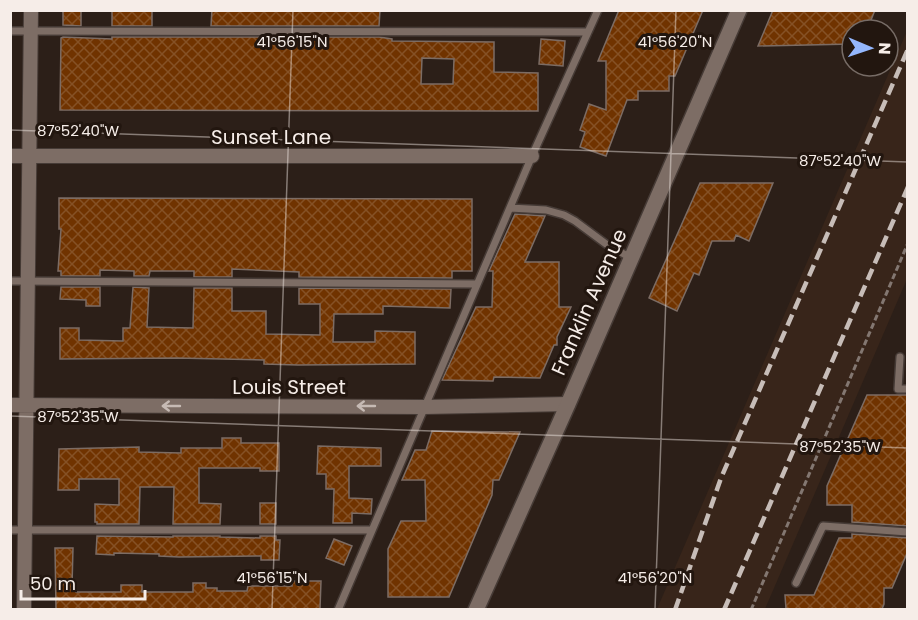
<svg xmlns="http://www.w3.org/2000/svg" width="918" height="620" viewBox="0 0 918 620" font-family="Poppins,sans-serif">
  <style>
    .built { fill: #38251a }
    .building { fill: url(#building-cross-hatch); stroke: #7c6c64; stroke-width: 1.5; fill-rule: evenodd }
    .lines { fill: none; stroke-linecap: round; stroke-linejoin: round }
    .service-casing { stroke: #463b36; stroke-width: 10 }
    .minor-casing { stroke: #463b36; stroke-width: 16 }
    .secondary-casing { stroke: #463b36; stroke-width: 18 }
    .path { stroke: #837771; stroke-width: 3; stroke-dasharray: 6 3; stroke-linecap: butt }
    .service { stroke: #7d6d65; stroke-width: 7 }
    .minor { stroke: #7d6d65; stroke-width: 14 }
    .secondary { stroke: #7d6d65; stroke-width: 15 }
    .rail { stroke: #c7bdb8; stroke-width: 4.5; stroke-dasharray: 12 6; stroke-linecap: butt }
    .oneway { stroke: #c6bab4 }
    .ticks { fill: none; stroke: #f6ede8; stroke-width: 1.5; stroke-opacity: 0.45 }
    .labels { text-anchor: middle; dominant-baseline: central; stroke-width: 6; stroke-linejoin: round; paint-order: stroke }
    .street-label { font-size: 20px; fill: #f6ede8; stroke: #22160f }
    .ticks-label { font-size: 15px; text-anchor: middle; fill: #f6ede8; stroke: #22160f; stroke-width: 6; stroke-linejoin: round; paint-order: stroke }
  </style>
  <defs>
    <pattern id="building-cross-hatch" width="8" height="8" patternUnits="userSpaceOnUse" patternTransform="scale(1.5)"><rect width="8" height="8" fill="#703300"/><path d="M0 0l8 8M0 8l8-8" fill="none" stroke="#855125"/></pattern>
  </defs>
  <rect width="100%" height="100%" fill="#2c1f18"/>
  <path class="built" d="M907,31V279L765,609H657Z"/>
  <path class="building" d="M63,10H81V26L63,25Z
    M112,10H152V26H112Z
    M212,10H380L379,26H211Z
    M619,10H703L675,76H669V91H638V100H627L606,156L580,147L585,132L580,130L589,104L606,110V61H598Z
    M773,10H875L867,30H852V44L758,46Z
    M63,37L112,39V37H379L392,39V41L494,42V72L538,73V111L60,110L61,38ZM422,58L454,59L453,84H421Z
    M541,39L565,41L563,66L539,64Z
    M700,183H773L749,241L736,235L734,241H712L699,275L694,273L677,311L649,298Z
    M59,198L472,199V271H452V278L299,277V272L232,269V277H194V271H150L149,276H134V271L100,270V276H61V271H58L61,229H59Z
    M515,214L545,216L525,262H559V307H571L557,337V345H554L540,378L494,377L493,381L442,380L476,307H492L493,271H489Z
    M61,287H100V306H86V300L60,299Z
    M133,287L149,288L147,327L193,328L194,288H232V311H266V334L320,335V304H299V288L451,289L450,308L383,306V314H334L333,342H375V331L415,332V364L298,365L264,364V360L177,358L60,359V328H79V340L123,341V328H130Z
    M867,395H908V526L852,522V505H827V486Z
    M432,431L520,432L499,480H493L492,495L449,597H388V549L401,521H426L425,480H402L415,450H426Z
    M222,438H241V443H279V471H260V468H199V503L221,504L220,524H173L174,487H140L139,524H97V522H95V504L119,505V479H79V490H58L59,449L139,447V452L181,453V448H222Z
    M318,446L381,448V466H349V498L372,499L371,514L352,513V523H333L334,489H326V474H317Z
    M260,503H276V524H260Z
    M852,534L908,538V551L892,588H884V604L882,609H786L785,595H814L839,538H852Z
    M97,536L173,537V536H220V537L260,538V536H276V540H280L279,560H261V556L179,557L159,556V554L114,553V555L96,554Z
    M334,539L352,546L344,565L326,558Z
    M55,548H73L72,586H76V592H121V585H142V592H193V583H206V588H217V591H247L248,586H292V581H321L320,609H56Z"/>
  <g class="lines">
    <g class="service-casing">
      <path id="service" d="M10,31L588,32
        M510,208L546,210L564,215L575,221L606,244L631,258
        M10,281L477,284
        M900,357L898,389H908
        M10,530H372
        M796,583L823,526L908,532
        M338,610L532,156L598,10"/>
    </g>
    <g class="minor-casing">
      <path id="minor" d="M10,156H532
        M10,405L424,407L568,404
        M24,610L31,10"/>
    </g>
    <g class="secondary-casing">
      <path id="secondary" d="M476,610L568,404L739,10"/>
    </g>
    <path class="path" d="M751,610L908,243"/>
    <use href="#service" class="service"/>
    <use href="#minor" class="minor"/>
    <use href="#secondary" class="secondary"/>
    <path class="rail" d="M675,610L721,478L908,49
      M724,610L908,187"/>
  </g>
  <defs><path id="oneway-shaft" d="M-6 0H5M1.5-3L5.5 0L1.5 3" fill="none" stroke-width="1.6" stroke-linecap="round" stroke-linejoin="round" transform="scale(1.5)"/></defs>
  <g class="oneway">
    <use href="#oneway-shaft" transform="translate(171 406) rotate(-180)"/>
    <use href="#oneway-shaft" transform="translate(366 406) rotate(-180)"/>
  </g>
  <path class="ticks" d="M10,130L908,162M10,416L908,448M272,610L293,10M655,610L676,10"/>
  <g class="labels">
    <g class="street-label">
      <text x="271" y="137">Sunset Lane</text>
      <text transform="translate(589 302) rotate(-66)">Franklin Avenue</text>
      <text x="289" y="387">Louis Street</text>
    </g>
  </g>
  <g class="ticks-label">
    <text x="292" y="47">41°56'15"N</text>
    <text x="675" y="47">41°56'20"N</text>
    <text x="78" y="136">87°52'40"W</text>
    <text x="840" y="166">87°52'40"W</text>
    <text x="78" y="422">87°52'35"W</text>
    <text x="840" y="452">87°52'35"W</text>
    <text x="272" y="583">41°56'15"N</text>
    <text x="655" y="583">41°56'20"N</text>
  </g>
  <rect width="918" height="620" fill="none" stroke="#f6ede8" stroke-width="24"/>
  <g transform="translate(870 48) rotate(92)"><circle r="28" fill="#22160f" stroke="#776c66" stroke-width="1.5"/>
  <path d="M0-4.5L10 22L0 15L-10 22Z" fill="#94b7fd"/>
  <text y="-9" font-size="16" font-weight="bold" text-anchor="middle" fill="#f6ede8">N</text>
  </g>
  <path d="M21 590v9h124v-9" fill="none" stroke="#f6ede8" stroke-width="3"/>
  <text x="30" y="590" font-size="18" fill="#f6ede8" stroke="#22160f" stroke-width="4.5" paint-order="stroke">50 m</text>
</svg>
